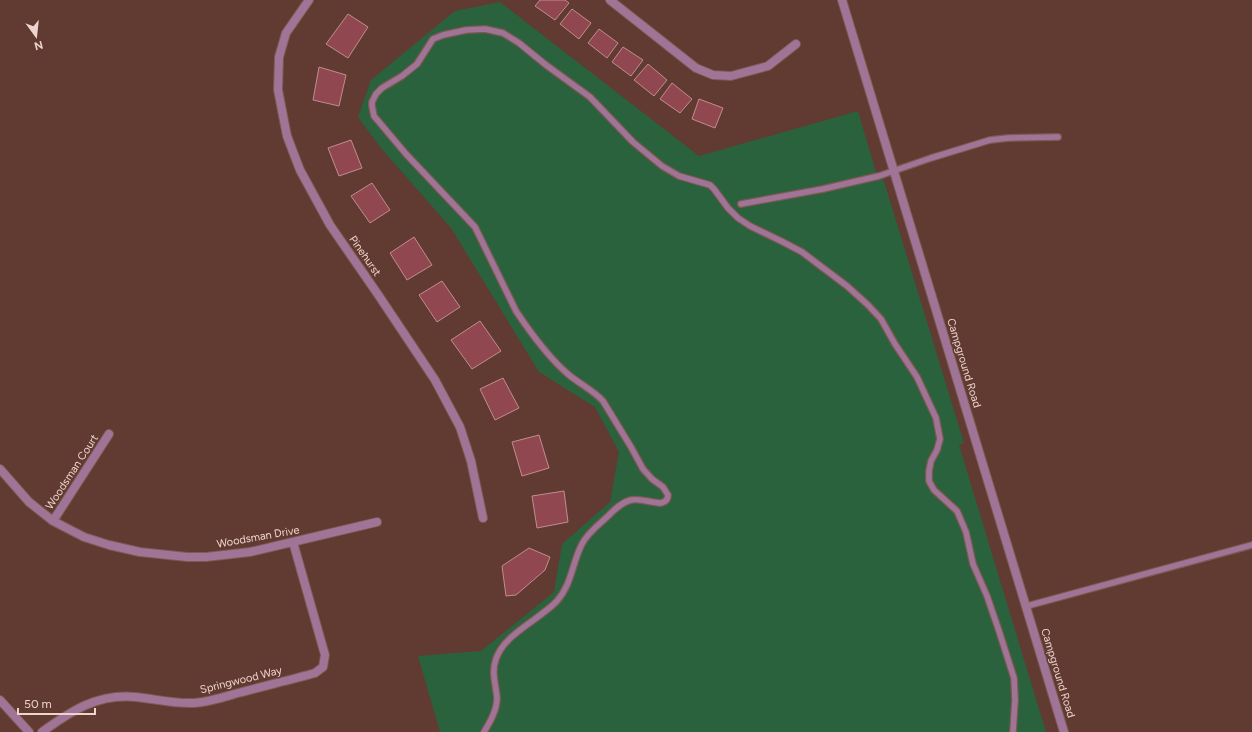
<svg xmlns="http://www.w3.org/2000/svg" width="1252" height="732" viewBox="0 0 1252 732" font-family="Figtree,sans-serif">
  <style>
    .green { fill: #2b623e }
    .building { fill: #904750; stroke: #be8e92 }
    .lines { fill: none; stroke-linecap: round; stroke-linejoin: round }
    .service-casing { stroke: #7d5950; stroke-width: 8 }
    .minor-casing { stroke: #7d5950; stroke-width: 10 }
    .tertiary-casing { stroke: #7d5950; stroke-width: 10 }
    .service { stroke: #9f7497; stroke-width: 5.5 }
    .minor { stroke: #9f7497; stroke-width: 8 }
    .tertiary { stroke: #9f7497; stroke-width: 8 }
    .labels { text-anchor: middle; dominant-baseline: central; stroke-width: 3; stroke-linejoin: round; paint-order: stroke }
    .street-label { font-size: 11px; fill: #edd4ce; stroke: #613a31 }
  </style>
  <rect width="100%" height="100%" fill="#613a31"/>
  <path class="green" d="M500,2L699,156L858,111L878,179L883,178L964,443L959,445L1046,732H440L418,656L481,651L554,592L562,544L610,502L619,452L595,407L539,372L451,228L380,147L358,117L371,80L455,11Z"/>
  <path class="building" d="M540,0H565L569,3L555,20L535,6Z
    M572,9L591,23L579,39L560,24Z
    M348,14L368,27L348,58L326,44Z
    M599,29L618,43L607,58L588,43Z
    M623,47L643,60L631,76L612,62Z
    M648,64L667,80L654,96L634,80Z
    M319,67L346,75L339,106L313,100Z
    M672,83L692,99L680,113L660,99Z
    M699,99L723,108L715,128L692,119Z
    M351,140L362,168L339,176L328,148Z
    M372,183L390,210L370,223L351,196Z
    M414,237L432,265L407,280L390,253Z
    M442,281L460,307L437,322L419,295Z
    M480,321L501,351L472,369L451,340Z
    M503,378L519,408L495,420L480,389Z
    M539,435L549,468L522,476L512,442Z
    M564,491L568,522L537,528L532,496Z
    M529,548L550,557L545,570L516,595L506,596L502,566Z"/>
  <g class="lines">
    <g class="service-casing">
      <path id="service" d="M741,204L823,189L879,176L931,158L990,140L1008,138L1058,137
        M1027,606L1252,545
        M484,732C490,722 497,710 497,698C496,685 491,672 496,659C504,634 539,620 557,601C572,584 572,563 582,544C588,532 600,524 609,515C615,509 622,502 631,500C641,498 651,503 661,503C666,502 668,499 668,495L663,487L652,479L643,469L631,447L603,401C594,391 580,384 569,375C550,359 530,332 516,311L475,227L406,154L374,116L372,106V102L376,94L382,88L402,76L417,64L433,39L443,35L466,30L485,29L503,33L519,43L546,65L590,97L633,142L662,166L679,176L710,185L714,189L728,208L738,218L750,226L783,242L802,252L847,286L868,305L881,319L895,344L917,377L936,418L940,439L937,450L931,461L929,471V481L934,490L957,511L966,532L973,564L987,596L999,631L1014,678L1015,700L1013,732"/>
    </g>
    <g class="minor-casing">
      <path id="minor" d="M309,0L286,33L279,57L278,90L287,136L300,170L330,225L379,296L435,380L460,427L471,461L483,518
        M610,0L696,68L713,75L731,76L768,66L796,44
        M0,469L29,502L53,521L84,537L109,545L140,552L187,557H206L250,552L377,522
        M53,521L109,434
        M0,700L29,732
        M42,732C71,711 98,693 136,697C155,699 175,704 194,703C209,702 224,697 238,693C264,686 290,680 315,673L323,667L325,655L293,542"/>
    </g>
    <g class="tertiary-casing">
      <path id="tertiary" d="M842,0L1064,732"/>
    </g>
    <use href="#service" class="service"/>
    <use href="#minor" class="minor"/>
    <use href="#tertiary" class="tertiary"/>
  </g>
  <g class="labels">
    <g class="street-label">
      <text transform="translate(365 256) rotate(55)">Pinehurst</text>
      <text transform="translate(964 363) rotate(73)">Campground Road</text>
      <text transform="translate(72 472) rotate(-57)">Woodsman Court</text>
      <text transform="translate(258 537) rotate(-10)">Woodsman Drive</text>
      <text transform="translate(1058 673) rotate(73)">Campground Road</text>
      <text transform="translate(241 680) rotate(-14)">Springwood Way</text>
    </g>
  </g>
  <g transform="translate(36 36) rotate(165)" stroke="#613a31" stroke-width="3" paint-order="stroke">
  <path d="M0-3L7 15L0 10L-7 15Z" fill="#edd4ce"/>
  <text y="-6" font-size="11" font-weight="bold" text-anchor="middle" fill="#edd4ce">N</text>
  </g>
  <path d="M18 708v6h77v-6" fill="none" stroke="#edd4ce" stroke-width="2"/>
  <text x="24" y="708" font-size="12" fill="#edd4ce" stroke="#613a31" stroke-width="3" paint-order="stroke">50 m</text>
</svg>
